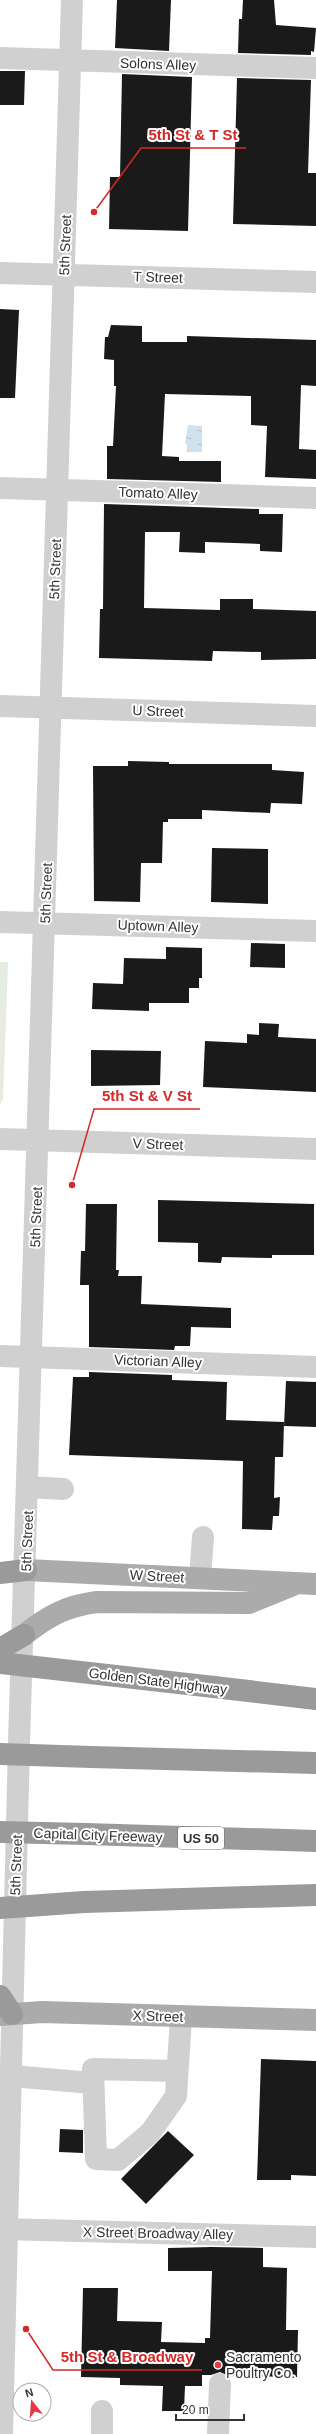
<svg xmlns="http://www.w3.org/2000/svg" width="316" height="2434" viewBox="0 0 316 2434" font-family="Arial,sans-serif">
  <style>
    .grass { fill: #e6ecdf }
    .water { fill: url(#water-ripples) }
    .building { fill: #1a1a1a }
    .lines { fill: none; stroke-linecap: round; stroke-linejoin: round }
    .minor { stroke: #d0d0d0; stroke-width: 22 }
    .major { stroke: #ababab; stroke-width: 22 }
    .highway { stroke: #9a9a9a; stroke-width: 22 }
    .highway-bridge { stroke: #9a9a9a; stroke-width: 22 }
    .poi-dot { fill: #e63946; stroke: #fff; stroke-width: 1.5 }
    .labels { text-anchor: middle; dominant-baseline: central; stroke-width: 4; stroke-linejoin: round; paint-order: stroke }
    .shield { fill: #fff; stroke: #707070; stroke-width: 1 }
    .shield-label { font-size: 13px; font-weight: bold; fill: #333 }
    .street-label { font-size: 14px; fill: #333; stroke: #fff }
    .poi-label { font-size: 14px; fill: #333; stroke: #fff; text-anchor: start }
    .leader { fill: none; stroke: #d62828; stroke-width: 1.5 }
    .callout-dot { fill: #d62828; stroke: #fff; stroke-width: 1.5 }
    .callout-label { font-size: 15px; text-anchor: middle; font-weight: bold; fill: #d62828; stroke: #fff; stroke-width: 4; stroke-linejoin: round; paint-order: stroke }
  </style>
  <defs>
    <pattern id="water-ripples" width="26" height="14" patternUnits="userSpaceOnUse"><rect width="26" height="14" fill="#cfe2ee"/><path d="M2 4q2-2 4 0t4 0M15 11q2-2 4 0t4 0" fill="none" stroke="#b2c2cd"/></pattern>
  </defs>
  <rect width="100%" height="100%" fill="#fff"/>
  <path class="grass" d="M0,962H8L3,1099L0,1105Z"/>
  <path class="water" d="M188,425L202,426V452H187V444H185Z"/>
  <path class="building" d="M117,0H171L169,51L115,48Z
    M243,0H274L276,25L316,28L314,52L311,51V55L238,53L239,19H242Z
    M0,71H25L24,105H0Z
    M122,74L192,77L188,231L109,229L110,177H120Z
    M237,78L311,80L308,173H316V226L233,224Z
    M0,309L19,310L15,398H0Z
    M111,325L142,326V342H187V336L316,340V386L301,385L299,449L316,450V479L265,477L267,426L251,425V396L165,394L162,456L179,457V461H221V482L107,479V446H113L116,386H114V360L104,359L105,337H108Z
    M104,504L259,509V514H283L282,552L260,551V544L205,542V553L179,552L180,532H145L144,608L220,610V599H253V609L316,611V659L261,660V652L213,651L212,661L99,658L100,609H103Z
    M128,761L169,762V764H272V770L304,772L302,804L271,803L270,813L202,810V819H168V822H163L162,863H141L140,902L94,901L93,766H128Z
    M212,848L268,849V904L211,902Z
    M251,943L285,944V968L250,967Z
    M166,947L202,948V978H199V988H189V1003H149V1011L92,1009L93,983L123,984L124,958L166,959Z
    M259,1023L279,1024L278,1037L316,1039V1092L203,1087L205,1041L247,1043V1034L259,1035Z
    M91,1050L161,1051L160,1085L91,1086Z
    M158,1200L314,1204V1255H272V1258L222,1257L221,1263L198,1262V1243L158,1242Z
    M86,1204H117L116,1270H119L118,1276H142L141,1304L231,1308V1328L191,1327L190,1346H175L174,1350L89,1347V1285H80L81,1251H85Z
    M89,1372L172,1375V1380L227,1382L226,1420L284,1422L283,1457H275L274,1498L280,1497L279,1516H273L272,1530L242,1529L243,1461L69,1455L73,1377H89Z
    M286,1381L316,1382V1427L284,1426Z
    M261,2059L316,2061V2176L291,2175V2180H257Z
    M60,2129L83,2130V2153L59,2152Z
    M168,2131L194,2155L146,2204L121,2179Z
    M212,2247L263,2248V2267L287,2268L286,2330H298L297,2377L229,2376L220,2372L211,2375H202V2386H185L184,2411H162L163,2386L120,2385V2378L81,2377L83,2288H118L117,2321L162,2322L161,2342L205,2343V2338H210L212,2271H168V2248Z"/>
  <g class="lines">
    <path class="minor" d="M0,58L316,68
      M0,273L316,282
      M0,488L316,498
      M0,706L316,716
      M0,922L316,931
      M0,1139L316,1149
      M0,1356L316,1367
      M28,1487L63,1489
      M200,1578L203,1537
      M177,2071L93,2069L96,2159L118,2160L150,2133L176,2096L181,2017
      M11,2076L93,2083
      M0,2229L316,2237
      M2,2434L19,1743L72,0
      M102,2434V2411
      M218,2434L220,2384"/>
    <path class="major" d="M26,1570L316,1584
      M24,1635C48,1616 66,1606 97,1602L249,1603L293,1585
      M0,2015L42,2012L316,2020"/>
    <path class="highway" d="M0,1573L26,1570
      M0,1649L24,1635
      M214,1687L316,1699
      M91,1757L316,1763
      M86,1834L316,1841
      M84,1902L316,1895
      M0,1996L12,2014"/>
    <path class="highway-bridge" d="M0,1663L214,1687
      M0,1754L91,1757
      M0,1832L86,1834
      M0,1908L84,1902"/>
  </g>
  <circle class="poi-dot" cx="218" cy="2365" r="4"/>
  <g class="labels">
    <rect class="shield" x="178" y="1827" width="46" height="22" rx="3"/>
    <g class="shield-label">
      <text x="201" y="1838">US 50</text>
    </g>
    <g class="street-label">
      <text transform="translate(158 64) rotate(2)">Solons Alley</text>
      <text transform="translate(65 245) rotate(-88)">5th Street</text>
      <text transform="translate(158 277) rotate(2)">T Street</text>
      <text transform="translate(158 493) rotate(2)">Tomato Alley</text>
      <text transform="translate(55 569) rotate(-88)">5th Street</text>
      <text transform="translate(158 711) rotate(2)">U Street</text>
      <text transform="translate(46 893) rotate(-88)">5th Street</text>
      <text transform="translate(158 926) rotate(2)">Uptown Alley</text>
      <text transform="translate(158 1144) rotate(2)">V Street</text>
      <text transform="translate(36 1217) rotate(-88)">5th Street</text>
      <text transform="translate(158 1361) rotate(2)">Victorian Alley</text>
      <text transform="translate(27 1541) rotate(-88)">5th Street</text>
      <text transform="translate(157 1576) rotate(3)">W Street</text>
      <text transform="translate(158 1681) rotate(7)">Golden State Highway</text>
      <text transform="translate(98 1835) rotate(2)">Capital City Freeway</text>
      <text transform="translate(16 1865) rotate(-88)">5th Street</text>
      <text transform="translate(158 2016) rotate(2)">X Street</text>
      <text transform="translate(158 2233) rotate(1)">X Street Broadway Alley</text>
    </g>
    <g class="poi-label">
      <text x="226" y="2357">Sacramento<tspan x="226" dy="16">Poultry Co.</tspan></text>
    </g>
  </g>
  <path class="leader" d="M94 212L141 148H246M72 1185L94 1109H200M26 2329L53 2370H202"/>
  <g class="callout-dot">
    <circle cx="94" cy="212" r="4"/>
    <circle cx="72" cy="1185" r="4"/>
    <circle cx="26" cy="2329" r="4"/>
  </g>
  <g class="callout-label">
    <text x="193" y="140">5th St &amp; T St</text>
    <text x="147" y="1101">5th St &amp; V St</text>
    <text x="127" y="2362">5th St &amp; Broadway</text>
  </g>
  <g transform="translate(32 2402) rotate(343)"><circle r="19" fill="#ffffff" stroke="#adadad"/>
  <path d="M0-3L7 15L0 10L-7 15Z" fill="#e63946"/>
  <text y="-6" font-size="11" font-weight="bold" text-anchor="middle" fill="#333333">N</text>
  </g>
  <path d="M176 2414v6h68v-6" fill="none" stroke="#333333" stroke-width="2"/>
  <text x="182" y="2414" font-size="12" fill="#333333" stroke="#ffffff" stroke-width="3" paint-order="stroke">20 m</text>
</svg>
